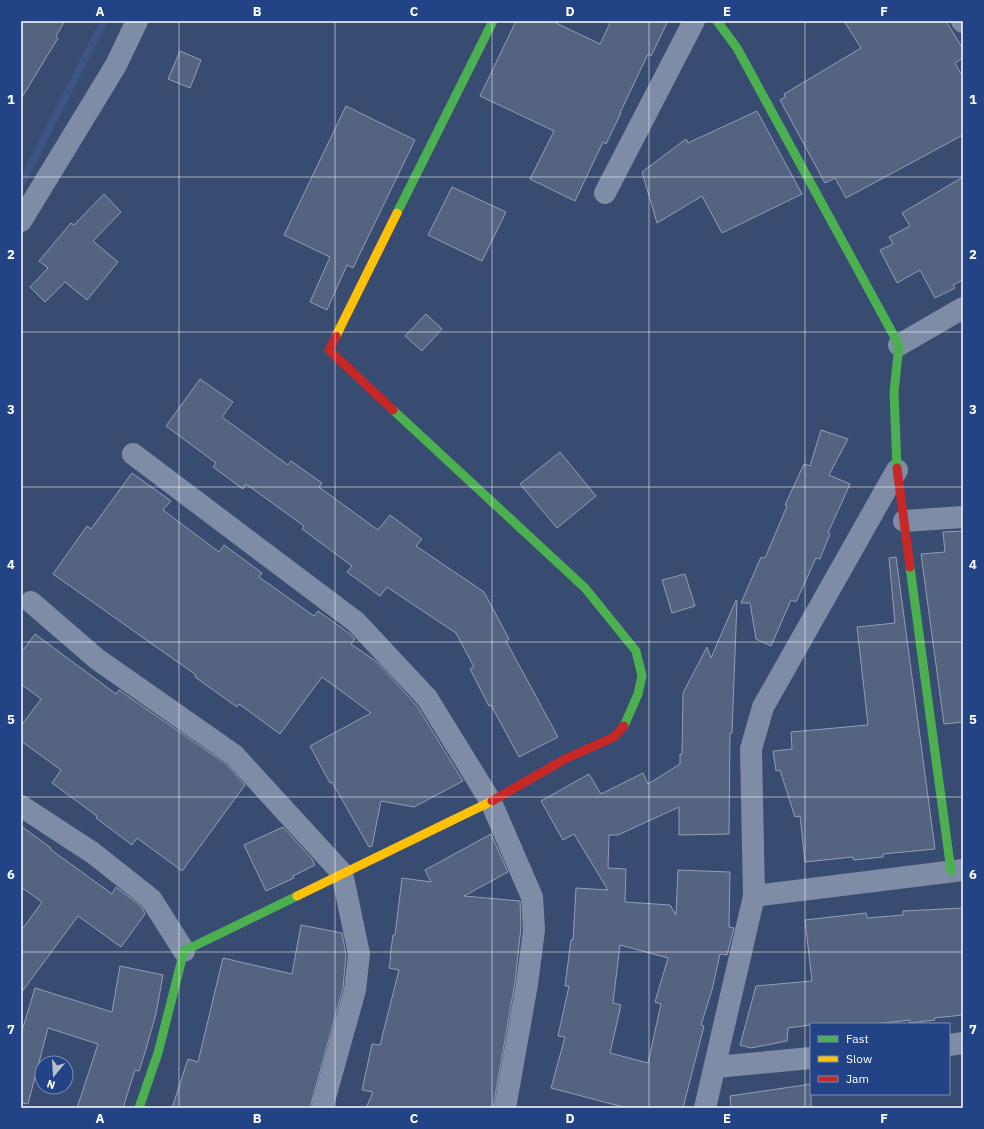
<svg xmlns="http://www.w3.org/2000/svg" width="984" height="1129" viewBox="0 0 984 1129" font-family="'IBM Plex Sans',sans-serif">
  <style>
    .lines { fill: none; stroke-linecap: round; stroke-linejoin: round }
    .stream { stroke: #3d5585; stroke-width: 8 }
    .building { fill: #546380; stroke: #939eb3; fill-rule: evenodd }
    .street { stroke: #7f8ca5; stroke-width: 22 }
    .fast { stroke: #4caf50; stroke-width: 9 }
    .slow { stroke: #ffc107; stroke-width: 9 }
    .jam { stroke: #c62828; stroke-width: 9 }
    .grid { fill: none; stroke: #fff; stroke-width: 1; stroke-opacity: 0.55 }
    .neatline { fill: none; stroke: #fff; stroke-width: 1.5 }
    .grid-label { font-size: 13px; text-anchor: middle; font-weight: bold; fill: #fff }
  </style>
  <rect width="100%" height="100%" fill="#384b70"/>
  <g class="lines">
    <path class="stream" d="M21,184L104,21"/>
  </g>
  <path class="building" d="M21,21H65L56,36L58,38L21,99Z
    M516,21H552L600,44L611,21H668L651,56L648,54L620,113H621L606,144L603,142L575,201L530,179L554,131L480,96Z
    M844,21H946L963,49V58L955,63L963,77V135L846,198L835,178L825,183L780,100L785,97L784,94L861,48Z
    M180,51L201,60L190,88L168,79Z
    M346,106L415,140L353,268L347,265L327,310L310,302L330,257L284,235Z
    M757,111L802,194L722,233L702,196L657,223L642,172L686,139L688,143Z
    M963,177V280L953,285L955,288L935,298L920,270L897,283L880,250L893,244L889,237L910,226L902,213Z
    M452,187L506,212L482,261L428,235Z
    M104,194L121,212L93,241L118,262L87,300L65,282L45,302L30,287L48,268L39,261L71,223L74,225Z
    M426,314L442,329L422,351L405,336Z
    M200,379L233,402L222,417L288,465L291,461L322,483L319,487L378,530L390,515L422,539L416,546L484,592L509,639L506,641L558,737L519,757L491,705L489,706L470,669L474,667L456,633L387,587L380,596L347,572L352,566L302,529L304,526L246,484L243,489L213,467L216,463L166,426Z
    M821,430L848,439L829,475L850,484L828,533L830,534L820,559L816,558L796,602L791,600L771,646L756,639L750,603H741L761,557L765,558L787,506L785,505L804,464L810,466Z
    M560,452L596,496L557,528L520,484Z
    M132,473L171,501L163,510L219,552L224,545L262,573L259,577L314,616L318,611L350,634L355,639L351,644L377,662L417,706L463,781L414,807L381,801L372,846L369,847L332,782L330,783L310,746L371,713L322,677L280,734L239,704L237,707L195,677L196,675L53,574L87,526L91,529Z
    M963,531V722L944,724L921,554L945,552L943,532Z
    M896,557L935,849L883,854V857L854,860L853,857L805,862L800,816L795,817L780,770L776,771L773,751L792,749L791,732L868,725L857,627L895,623L889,558Z
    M685,574L695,606L672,613L662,580Z
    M736,600L737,601L732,733H730L729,834L679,835V807L618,835H609L608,868L626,869L625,902L670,905L676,915L678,870L730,872L729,927L734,928L727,955L720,954L712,990L701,1025L704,1026L683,1108H627L551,1088L565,1037L558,1036L569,986H565L571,940H573L576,888L608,890L574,834L563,840L541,801L589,774L601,794L643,773L648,784L680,764V754H682L683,693L707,647L711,658ZM620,945L668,958L655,1002L661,1004L648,1063L610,1053L621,1005L613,1003Z
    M35,634L116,694L119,690L226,764L245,785L182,871L137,838L132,845L96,818L97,816L52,783L61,770L21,741V726L41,699L21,684V653Z
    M21,826L51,848L50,849L112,894L116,887L142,907L145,914L121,947L78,916L21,993V931L42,902L21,887Z
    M283,827L312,859L315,865L293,876L294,878L266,891L244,845Z
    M491,834L508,872L464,896L520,901L521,927L515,982L493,1108H366L373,1092L362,1090L372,1044L380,1045L399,970L389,968L391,957H390L393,935H395L402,878L431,882L425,870Z
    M963,908V1015L934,1018L935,1020L910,1023V1020L875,1024H811V1025L788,1028L787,1041L751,1048L740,1045L756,986L812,981L805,920L866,913L867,918L903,915V911Z
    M301,925L342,933L346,955L343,988L310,1108H172L188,1059L198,1062L223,958L292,974Z
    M120,966L163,975L156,1014L146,1049L139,1071L135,1070L123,1108H77L98,1044L48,1028L28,1104L21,1103V1034L35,988L112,1012Z
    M811,1084V1108H731L730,1096Z"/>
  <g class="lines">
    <path class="street" d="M962,21L963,22
      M605,193L694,21
      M21,221L116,65L137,21
      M899,345L963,308
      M133,454L356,622L427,698L491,802L532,897L534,930L527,984L505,1108
      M904,521L963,517
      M31,602L97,659L234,755L342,873L359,954L355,990L322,1108
      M21,806L93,853L151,899L184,951
      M754,896L963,870
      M949,1045L963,1043
      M716,1067L811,1058
      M705,1108L754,896L751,749L763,707L897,470"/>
    <path class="fast" d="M717,21L737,48L899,345L894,392L897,468
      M397,213L493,21
      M393,410L585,588L636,651L642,676L638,694L624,726
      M910,567L951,871
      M139,1108L158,1053L184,951L297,896"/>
    <path class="slow" d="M336,336L397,213
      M297,896L492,801"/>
    <path class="jam" d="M336,336L329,350L393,410
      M897,468L910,567
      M492,801L565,759L614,737L624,726"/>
  </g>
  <path class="grid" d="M179,21V1108M335,21V1108M492,21V1108M649,21V1108M805,21V1108M21,177H963M21,332H963M21,487H963M21,642H963M21,797H963M21,952H963"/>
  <rect width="984" height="1129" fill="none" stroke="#224386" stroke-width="44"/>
  <rect x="810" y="1023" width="140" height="72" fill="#224386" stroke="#7a8eb6"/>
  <rect x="818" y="1036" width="20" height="6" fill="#4caf50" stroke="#7a8eb6"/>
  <text x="846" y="1043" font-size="12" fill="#ffffff">Fast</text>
  <rect x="818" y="1056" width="20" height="6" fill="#ffc107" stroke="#7a8eb6"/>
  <text x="846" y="1063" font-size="12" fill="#ffffff">Slow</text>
  <rect x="818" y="1076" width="20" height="6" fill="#c62828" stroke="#7a8eb6"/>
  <text x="846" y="1083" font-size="12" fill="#ffffff">Jam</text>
  <g transform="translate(54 1075) rotate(198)"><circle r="19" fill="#224386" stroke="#7a8eb6"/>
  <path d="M0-3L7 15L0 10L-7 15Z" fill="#b9c0cd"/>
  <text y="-6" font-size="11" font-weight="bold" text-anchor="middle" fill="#ffffff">N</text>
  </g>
  <rect x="22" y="22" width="940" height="1085" class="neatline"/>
  <g class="grid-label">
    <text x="100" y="16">A</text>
    <text x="257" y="16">B</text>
    <text x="414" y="16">C</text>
    <text x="570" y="16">D</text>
    <text x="727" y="16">E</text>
    <text x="884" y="16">F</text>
    <text x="11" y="104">1</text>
    <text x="973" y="104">1</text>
    <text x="11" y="259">2</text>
    <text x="973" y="259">2</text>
    <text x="11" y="414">3</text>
    <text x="973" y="414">3</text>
    <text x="11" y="569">4</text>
    <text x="973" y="569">4</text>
    <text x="11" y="724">5</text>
    <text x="973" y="724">5</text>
    <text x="11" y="879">6</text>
    <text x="973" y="879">6</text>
    <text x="11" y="1034">7</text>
    <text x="973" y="1034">7</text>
    <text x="100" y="1123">A</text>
    <text x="257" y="1123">B</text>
    <text x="414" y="1123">C</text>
    <text x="570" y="1123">D</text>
    <text x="727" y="1123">E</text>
    <text x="884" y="1123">F</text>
  </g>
</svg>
